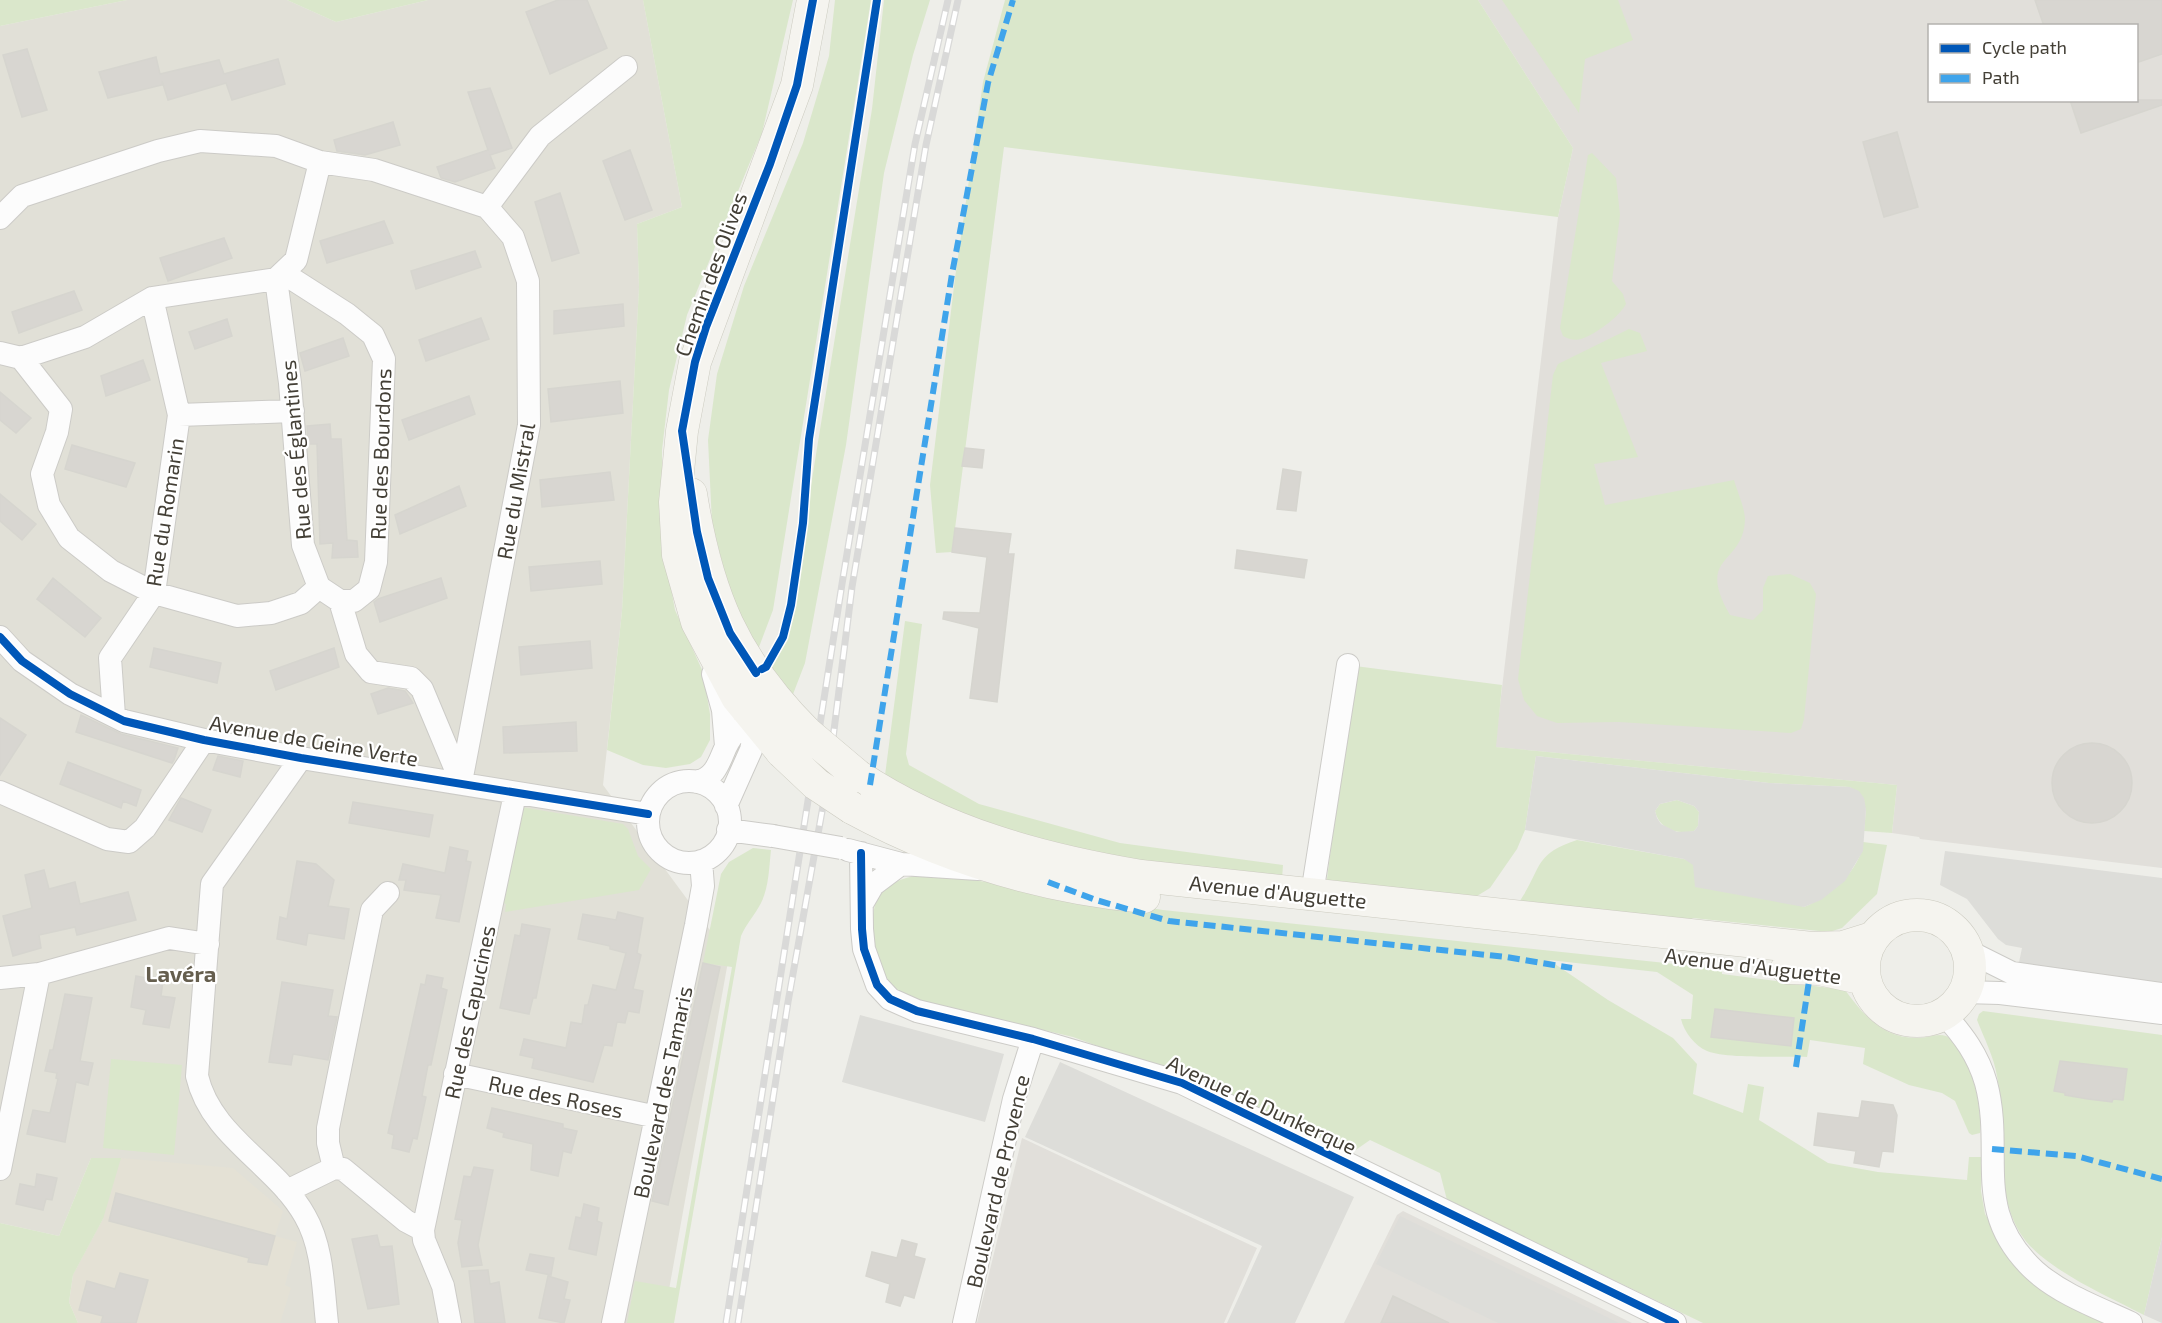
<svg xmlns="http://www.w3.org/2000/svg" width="2162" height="1323" viewBox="0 0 2162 1323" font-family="'Exo 2',sans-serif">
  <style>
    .residential { fill: #e1e0d7 }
    .industrial { fill: #e1dfda; fill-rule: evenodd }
    .education { fill: #e4e1d5 }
    .green { fill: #dae7cb }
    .parking { fill: #ddddd9; fill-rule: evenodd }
    .building { fill: #d8d6d1; stroke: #d6d5cf; stroke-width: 1.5 }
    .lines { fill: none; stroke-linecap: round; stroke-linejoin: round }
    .street-casing { stroke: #cccbc7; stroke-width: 24 }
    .secondary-casing { stroke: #cccbc0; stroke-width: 33 }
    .street { stroke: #fcfcfc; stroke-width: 22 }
    .secondary { stroke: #f5f4ef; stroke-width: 32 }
    .rail-casing { stroke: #d9d9d8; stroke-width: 7 }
    .rail { stroke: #fff; stroke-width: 4.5; stroke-dasharray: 14; stroke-linecap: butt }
    .street-bridge-casing { stroke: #cccbc7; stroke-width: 24; stroke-linecap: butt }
    .secondary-bridge-casing { stroke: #cccbc0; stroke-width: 33; stroke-linecap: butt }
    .street-bridge { stroke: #fcfcfc; stroke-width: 22 }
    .secondary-bridge { stroke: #f5f4ef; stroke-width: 32 }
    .quiet { stroke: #3fa4eb; stroke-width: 6; stroke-dasharray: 12 6; stroke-linecap: butt }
    .cycleway-casing { stroke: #fff; stroke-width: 11 }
    .cycleway { stroke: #0057b8; stroke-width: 8 }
    .labels { text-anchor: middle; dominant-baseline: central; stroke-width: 4.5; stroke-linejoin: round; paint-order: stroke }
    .street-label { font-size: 21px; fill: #433f36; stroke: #fff }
    .neighbourhood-label { font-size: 22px; font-weight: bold; fill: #655e4e; stroke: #fff }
  </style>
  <rect width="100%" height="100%" fill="#eeeee9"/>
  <path class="residential" d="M127,0H287L336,22L428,0H643L682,207L637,224L639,287L622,611L603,785L729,956L663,1323H78L73,1275L103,1219L91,1158L59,1236L0,1223V26Z"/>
  <path class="industrial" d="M1478,0H2162V868L1920,839L1919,837L1892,833L1897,785L1495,747L1558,217L1573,148ZM1930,26H2136V100H1930Z
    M1022,1138L1257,1248L1224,1323H977Z
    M1403,1211L1632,1323H1344L1397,1215Z"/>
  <path class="education" d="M121,1158L233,1168L283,1211L275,1236L297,1242L285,1285L291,1288L280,1323H78L69,1302L73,1275L103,1219Z"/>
  <path class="green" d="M0,0H127L0,26Z
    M287,0H428L336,22Z
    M643,0H793L762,133L687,315L669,390L662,450L663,545L675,610L703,672L710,714V740L701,757L690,764L666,768L643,765L607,750L622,611L639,287L637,224L682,207Z
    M835,0H871L773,610L756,655L731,597L712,523L708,440L717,374L744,286L803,143L829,56Z
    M884,0H930L913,55L884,173L846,445L805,663L790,702L767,676L788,627L872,109Z
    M1005,0H1478L1573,148L1558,217L1004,147L952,552L936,553L930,485L955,278L983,82Z
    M1502,0H1618L1633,40L1585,59L1579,113Z
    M1592,153L1616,178L1620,215L1612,281L1623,294L1626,304C1620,316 1595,335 1581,339C1575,341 1568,339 1563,336L1560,328L1588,155Z
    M1629,329L1640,333L1647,351L1601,363L1638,457L1594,464L1605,505L1734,480C1737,491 1745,508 1745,520C1743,566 1695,554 1730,615L1753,620L1763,610V588L1768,576L1790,574L1810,583L1816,594L1804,719L1801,729L1791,733L1619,722L1557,723L1537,716L1524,700L1518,679L1553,375L1558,364Z
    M905,621L922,624L906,754L909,765L979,804L1120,843L1283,865L1282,879L1096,855L1025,842L884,783Z
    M1355,666L1502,685L1496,747L1897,785L1892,833L1864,831L1866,809L1850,787L1769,783L1536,756L1525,830L1517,849L1490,888L1477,896L1462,900L1326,886Z
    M1677,800L1694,806L1699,812L1698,826L1694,831C1677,835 1659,829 1655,811L1660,804Z
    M521,807L623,824L628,829L638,856L651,869L639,890L505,912L506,904L500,902Z
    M1577,840L1684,859L1804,907C1829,897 1861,870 1863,842L1887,845L1877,894L1842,928L1829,932L1693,918L1682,924L1519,902C1542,869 1533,854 1577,840Z
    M753,848L771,850C769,868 769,887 761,903C755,915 746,924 741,936L674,1323H627L635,1281L676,1288L732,967L703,963L721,874L729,862Z
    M935,874L1163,910L1722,969V974L1845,990C1864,1016 1884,1039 1919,1038C1928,1038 1937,1033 1946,1036C1970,1047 1983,1109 1980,1133L1972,1135L1969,1133L1955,1101L1942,1093L1909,1085L1863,1064L1865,1048L1810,1040L1807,1057C1784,1056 1727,1059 1707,1051C1695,1046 1684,1032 1681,1019H1691L1693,995L1657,972L1549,960L1608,1000L1673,1038L1697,1064L1693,1094L1743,1113L1748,1084L1764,1087L1759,1120L1828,1163L1878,1172L1967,1180L1969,1157H1982L1981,1191L1985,1214L1998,1236L2110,1323H1703L1447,1200L1440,1173L1370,1140L1350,1154L1218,1090L1073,1037L913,999C901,994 891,990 883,979C872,962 866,905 883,890C899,877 916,875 935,874Z
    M1983,1011L2162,1035V1237L2144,1315C2109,1297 2072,1281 2041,1256C1986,1212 2009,1136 1997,1076C1994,1057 1984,1038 1977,1020L1979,1014Z
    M111,1059L182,1065L174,1155L103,1148Z
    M91,1158H121L103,1219L73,1275L69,1302L78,1323H0V1223L59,1236Z"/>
  <path class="parking" d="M1536,756L1769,783L1850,787L1859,791L1864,798L1866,809L1863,851L1845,881L1821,900L1804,907L1695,887L1693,865L1684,859L1525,830ZM1677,800L1694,806L1699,812L1698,826L1694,831L1677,832L1661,824L1657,818L1655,811L1660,804Z
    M1945,851L2162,878V984L2018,967L2022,948L2006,945L1998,939L1967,899L1940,885Z
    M860,1015L1004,1054L985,1122L842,1082Z
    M1060,1062L1354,1197L1295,1323H1227L1262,1246L1025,1137Z
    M1400,1216L1619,1323H1498L1376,1264Z
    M2162,1237V1323L2144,1315Z"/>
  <path class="building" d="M558,0H587L607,48L550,74L526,12Z
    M2035,0H2162V54L2136,63V26H2044Z
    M27,49L47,110L22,117L3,55Z
    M156,57L160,74L219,60L224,74L278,59L285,84L232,100L226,83L168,100L162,81V85L108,98L99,72Z
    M490,88L512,148L490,155L495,168L455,182L441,178L437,167L488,150L468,92Z
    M2070,100H2162V105L2081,133Z
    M393,122L400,145L365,155L337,151L334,140Z
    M1897,132L1918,207L1884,217L1863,142Z
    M630,150L652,210L625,220L603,161Z
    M560,193L579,253L552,261L535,202Z
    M384,221L393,243L327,263L320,241Z
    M224,238L232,258L168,281L160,258Z
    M475,251L481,267L416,289L411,271Z
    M74,291L82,310L19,333L12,312Z
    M623,304L624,326L554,334V311Z
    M481,318L489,339L426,361L419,340Z
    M227,319L232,336L195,349L189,332Z
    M343,338L349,356L305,371L300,353Z
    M143,360L150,380L106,396L101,376Z
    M620,381L623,413L551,422L548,389Z
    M0,392L31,418L16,433L0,420Z
    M469,396L475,414L409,440L402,420Z
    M330,424L331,439H341L347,540L357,541L358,557L332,558L333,543L320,544L317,444H308L307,426Z
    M72,445L135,463L126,487L65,469Z
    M965,448L984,450L982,468L962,466Z
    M1283,469L1301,472L1296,511L1277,509Z
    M610,472L614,500L542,507L540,480Z
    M459,486L466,506L400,534L395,515Z
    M0,494L36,524L22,540L0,521Z
    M955,528L1011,534L1008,554H1014L997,702L970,698L979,628L943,619L944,612L980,613L987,557L952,552Z
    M1237,550L1307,560L1304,578L1235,568Z
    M600,561L602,584L531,591L529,567Z
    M53,578L101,618L85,637L37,599Z
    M441,578L447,598L380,622L374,602L378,599Z
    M590,641L592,668L521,675L519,647Z
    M154,648L221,663L217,683L150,667Z
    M334,648L339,667L276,690L270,671Z
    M388,688L405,691L413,703L378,714L371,694Z
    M81,715L121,734L178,748L174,760L172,763L76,732Z
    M0,718L26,735L0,775Z
    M576,722L577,751L504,753L503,727Z
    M2052 783a40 40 0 1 1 80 0a40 40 0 1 1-80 0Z
    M218,756L243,761L240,777L213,770Z
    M68,762L141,790L136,806L123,801L121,808L60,784Z
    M181,798L211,810L202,832L169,820Z
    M353,802L433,815L429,837L349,823Z
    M450,847L468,851L466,861L471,862L459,922L436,918L441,895L404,890L406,880H399L403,864L445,873Z
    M297,861L316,864L334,880L328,906L349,909L344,939L308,933L306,945L277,939L280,917L287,919Z
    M44,870L49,889L75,882L80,904L128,892L136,920L77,935L75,927L39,935L41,948L13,956L3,916L32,908L25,875Z
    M618,912L643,918L637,953L641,955L633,989L643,991L639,1013L628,1011L625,1023L617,1022L612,1046L604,1045L593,1082L532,1068L534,1058L520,1055L524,1039L566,1048L571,1022L582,1024L585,1005H588L593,985L616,990L626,953L610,949V946L578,939L583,914L616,920Z
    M522,924L550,929L536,998H533L529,1014L500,1008L515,935L520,936Z
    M703,963L720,967L668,1205L652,1201Z
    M427,975L443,978L441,988L447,990L431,1065H428L422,1096L426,1097L417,1139L413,1138L409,1152L392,1148L394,1135L388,1133L421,984L425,985Z
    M136,976L163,981L161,996L175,998L169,1028L143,1024L146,1010L131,1007Z
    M282,982L333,990L328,1016L337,1017L328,1060L293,1054L291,1065L269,1062Z
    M65,994L92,998L80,1061L93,1063L88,1085L76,1082L65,1142L27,1134L33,1110L50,1113L58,1079L56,1078L57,1073L45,1071L50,1050H53Z
    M1715,1009L1794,1018L1791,1046L1711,1037Z
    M2060,1061L2127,1069L2123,1100L2113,1099L2112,1102L2088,1099L2065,1095V1093L2054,1091Z
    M1862,1101L1893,1105L1897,1115L1893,1152L1882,1151L1879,1167L1854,1163L1856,1151L1814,1145L1818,1113L1859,1118Z
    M492,1108L563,1124V1128L577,1131L571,1153L563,1151L558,1176L531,1170L533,1144L503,1137L504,1133L487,1128Z
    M474,1167L493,1170L478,1245L482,1265L462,1267L458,1243L462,1220L455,1219L464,1176L471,1177Z
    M37,1174L57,1178L52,1200L46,1199L43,1210L16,1204L20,1184L35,1187Z
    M116,1193L275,1236L267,1265L248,1262L249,1258L109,1221Z
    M584,1204L599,1208L597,1221L602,1223L596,1255L569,1249L576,1217L581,1218Z
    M377,1235L380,1247L392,1246L399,1304L368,1309L352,1239Z
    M902,1240L917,1244L914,1256L925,1259L914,1298L904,1295L900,1306L886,1302L890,1284L866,1276L872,1252L897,1258Z
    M530,1254L554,1258L551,1275L526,1270Z
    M488,1270L490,1284L499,1282L505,1323H475L469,1271Z
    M120,1273L148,1280L136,1323H101L103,1316L79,1310L87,1281L115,1289Z
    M548,1276L568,1282L564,1299L570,1300L564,1323L539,1318Z
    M1393,1296L1449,1323H1381Z"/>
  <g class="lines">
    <g class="street-casing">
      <path id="street" d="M487,207L540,136L626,67
        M0,218L22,196L158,151L200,141L276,146L320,162L374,170L487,207
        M283,273L347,314L373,335L384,359L376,562L369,589L354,601H340L319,587
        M276,279L290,383L303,545L319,587
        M0,353L21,358L61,409L57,432L42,474L49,505L69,538L111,571L154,593L237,616L271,613L301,603L319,587
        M21,358L85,337L152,298L276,279L296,260L320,162
        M179,415L293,411
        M340,601L356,654L371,672L411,678L422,689L461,782
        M0,637L22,661L70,694L124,721L204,740L301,758L648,814
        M713,674L723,710L726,746
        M114,716L110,658L154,593L179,415L152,298
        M301,758L212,884L197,1076C211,1137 276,1164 305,1216C323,1247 323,1288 327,1323
        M648 822a41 41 0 1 1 82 0a41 41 0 1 1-82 0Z
        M461,782L529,425L528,281L513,237L487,207
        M697,782C734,773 711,720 770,723
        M0,792L107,839L129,842L145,828L204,740
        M726,806L751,750L759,712
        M728,830L773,836
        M848,850L901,864L978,869
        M861,853L862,929L864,949L877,985L890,999L917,1011L1033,1039L1182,1083L1675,1323
        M1312,894L1348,665
        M862,904L873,885L901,864
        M1968,951L2012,973L2162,994
        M0,978L39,974L169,938L208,944
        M1963,992L2000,993L2162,1013
        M1944,1014C1963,1035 1978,1055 1986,1083C2005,1154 1970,1211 2035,1271C2062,1295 2099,1308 2131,1323
        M455,1074L657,1117
        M334,1168L328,1143V1128L372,910L388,893
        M0,1169L39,974
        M287,1191L334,1168L343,1169L406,1221L423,1230
        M450,1323L443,1286L424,1240L423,1230L515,794
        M613,1323L696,925L703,886L701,861
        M964,1323L1014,1099L1033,1039"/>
    </g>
    <g class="secondary-casing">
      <path id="secondary" d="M691,494C707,595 734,660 807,733
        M782,752L737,697L697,622L678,555L675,502L682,431L695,362L797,85L813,0
        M858,776C944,833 1040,859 1141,876L1812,948L1843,947L1872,938
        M852,808C944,858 1040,887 1144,897
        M1864 968a53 53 0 1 1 106 0a53 53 0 1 1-106 0Z
        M1787,968L1819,969L1865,979"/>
    </g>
    <use href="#street" class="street"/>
    <use href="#secondary" class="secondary"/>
    <g class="rail-casing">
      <path id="rail" d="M726,1323L842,584L915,144L948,0
        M738,1323L788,1002L828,778L852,587L926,145L958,0"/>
    </g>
    <use href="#rail" class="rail"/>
    <g class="street-bridge-casing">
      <path id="street-bridge" d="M773,836L841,848"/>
    </g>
    <g class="secondary-bridge-casing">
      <path id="secondary-bridge" d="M807,733L858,776
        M782,752L816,784L852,808"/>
    </g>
    <use href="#street-bridge" class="street-bridge"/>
    <use href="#secondary-bridge" class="secondary-bridge"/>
    <path class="quiet" d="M870,785L952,274L988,83L1013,0
      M1048,882L1096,900L1169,921L1506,957L1572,968
      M1796,1067L1809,981
      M1992,1149L2076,1156L2162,1179"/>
    <g class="cycleway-casing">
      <path id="cycleway" d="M0,637L22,661L70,694L124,721L204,740L301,758L648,814
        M762,669L766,667L783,637L791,605L803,523L809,439L877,0
        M756,673L730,633L708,578L697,532L682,431L695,362L706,327L770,164L797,85L813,0
        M861,853L862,929L864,949L877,985L890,999L917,1011L1033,1039L1182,1083L1675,1323"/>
    </g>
    <use href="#cycleway" class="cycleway"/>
  </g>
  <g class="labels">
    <g class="street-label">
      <text transform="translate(710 274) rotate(-70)">Chemin des Olives</text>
      <text transform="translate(295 450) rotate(-95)">Rue des Églantines</text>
      <text transform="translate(380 454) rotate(-88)">Rue des Bourdons</text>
      <text transform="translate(515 491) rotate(-80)">Rue du Mistral</text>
      <text transform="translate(164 512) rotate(-81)">Rue du Romarin</text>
      <text transform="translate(314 740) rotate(10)">Avenue de Geine Verte</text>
      <text transform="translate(1278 891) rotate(6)">Avenue d'Auguette</text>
      <text transform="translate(1753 965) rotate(7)">Avenue d'Auguette</text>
      <text transform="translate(469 1012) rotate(-78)">Rue des Capucines</text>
      <text transform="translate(662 1092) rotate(-78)">Boulevard des Tamaris</text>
      <text transform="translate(556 1096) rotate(12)">Rue des Roses</text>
      <text transform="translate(1262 1104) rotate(25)">Avenue de Dunkerque</text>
      <text transform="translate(997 1181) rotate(-77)">Boulevard de Provence</text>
    </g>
    <g class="neighbourhood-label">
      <text x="181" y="973">Lavéra</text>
    </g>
  </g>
  <rect x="1928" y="24" width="210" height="78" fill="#ffffff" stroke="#b4b2af" stroke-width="1.5"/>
  <rect x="1940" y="44" width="30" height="9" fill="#0057b8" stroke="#b4b2af" stroke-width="1.5"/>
  <text x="1982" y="54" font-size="18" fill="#433f36">Cycle path</text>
  <rect x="1940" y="74" width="30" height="9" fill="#3fa4eb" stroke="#b4b2af" stroke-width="1.5"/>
  <text x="1982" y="84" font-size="18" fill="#433f36">Path</text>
</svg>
